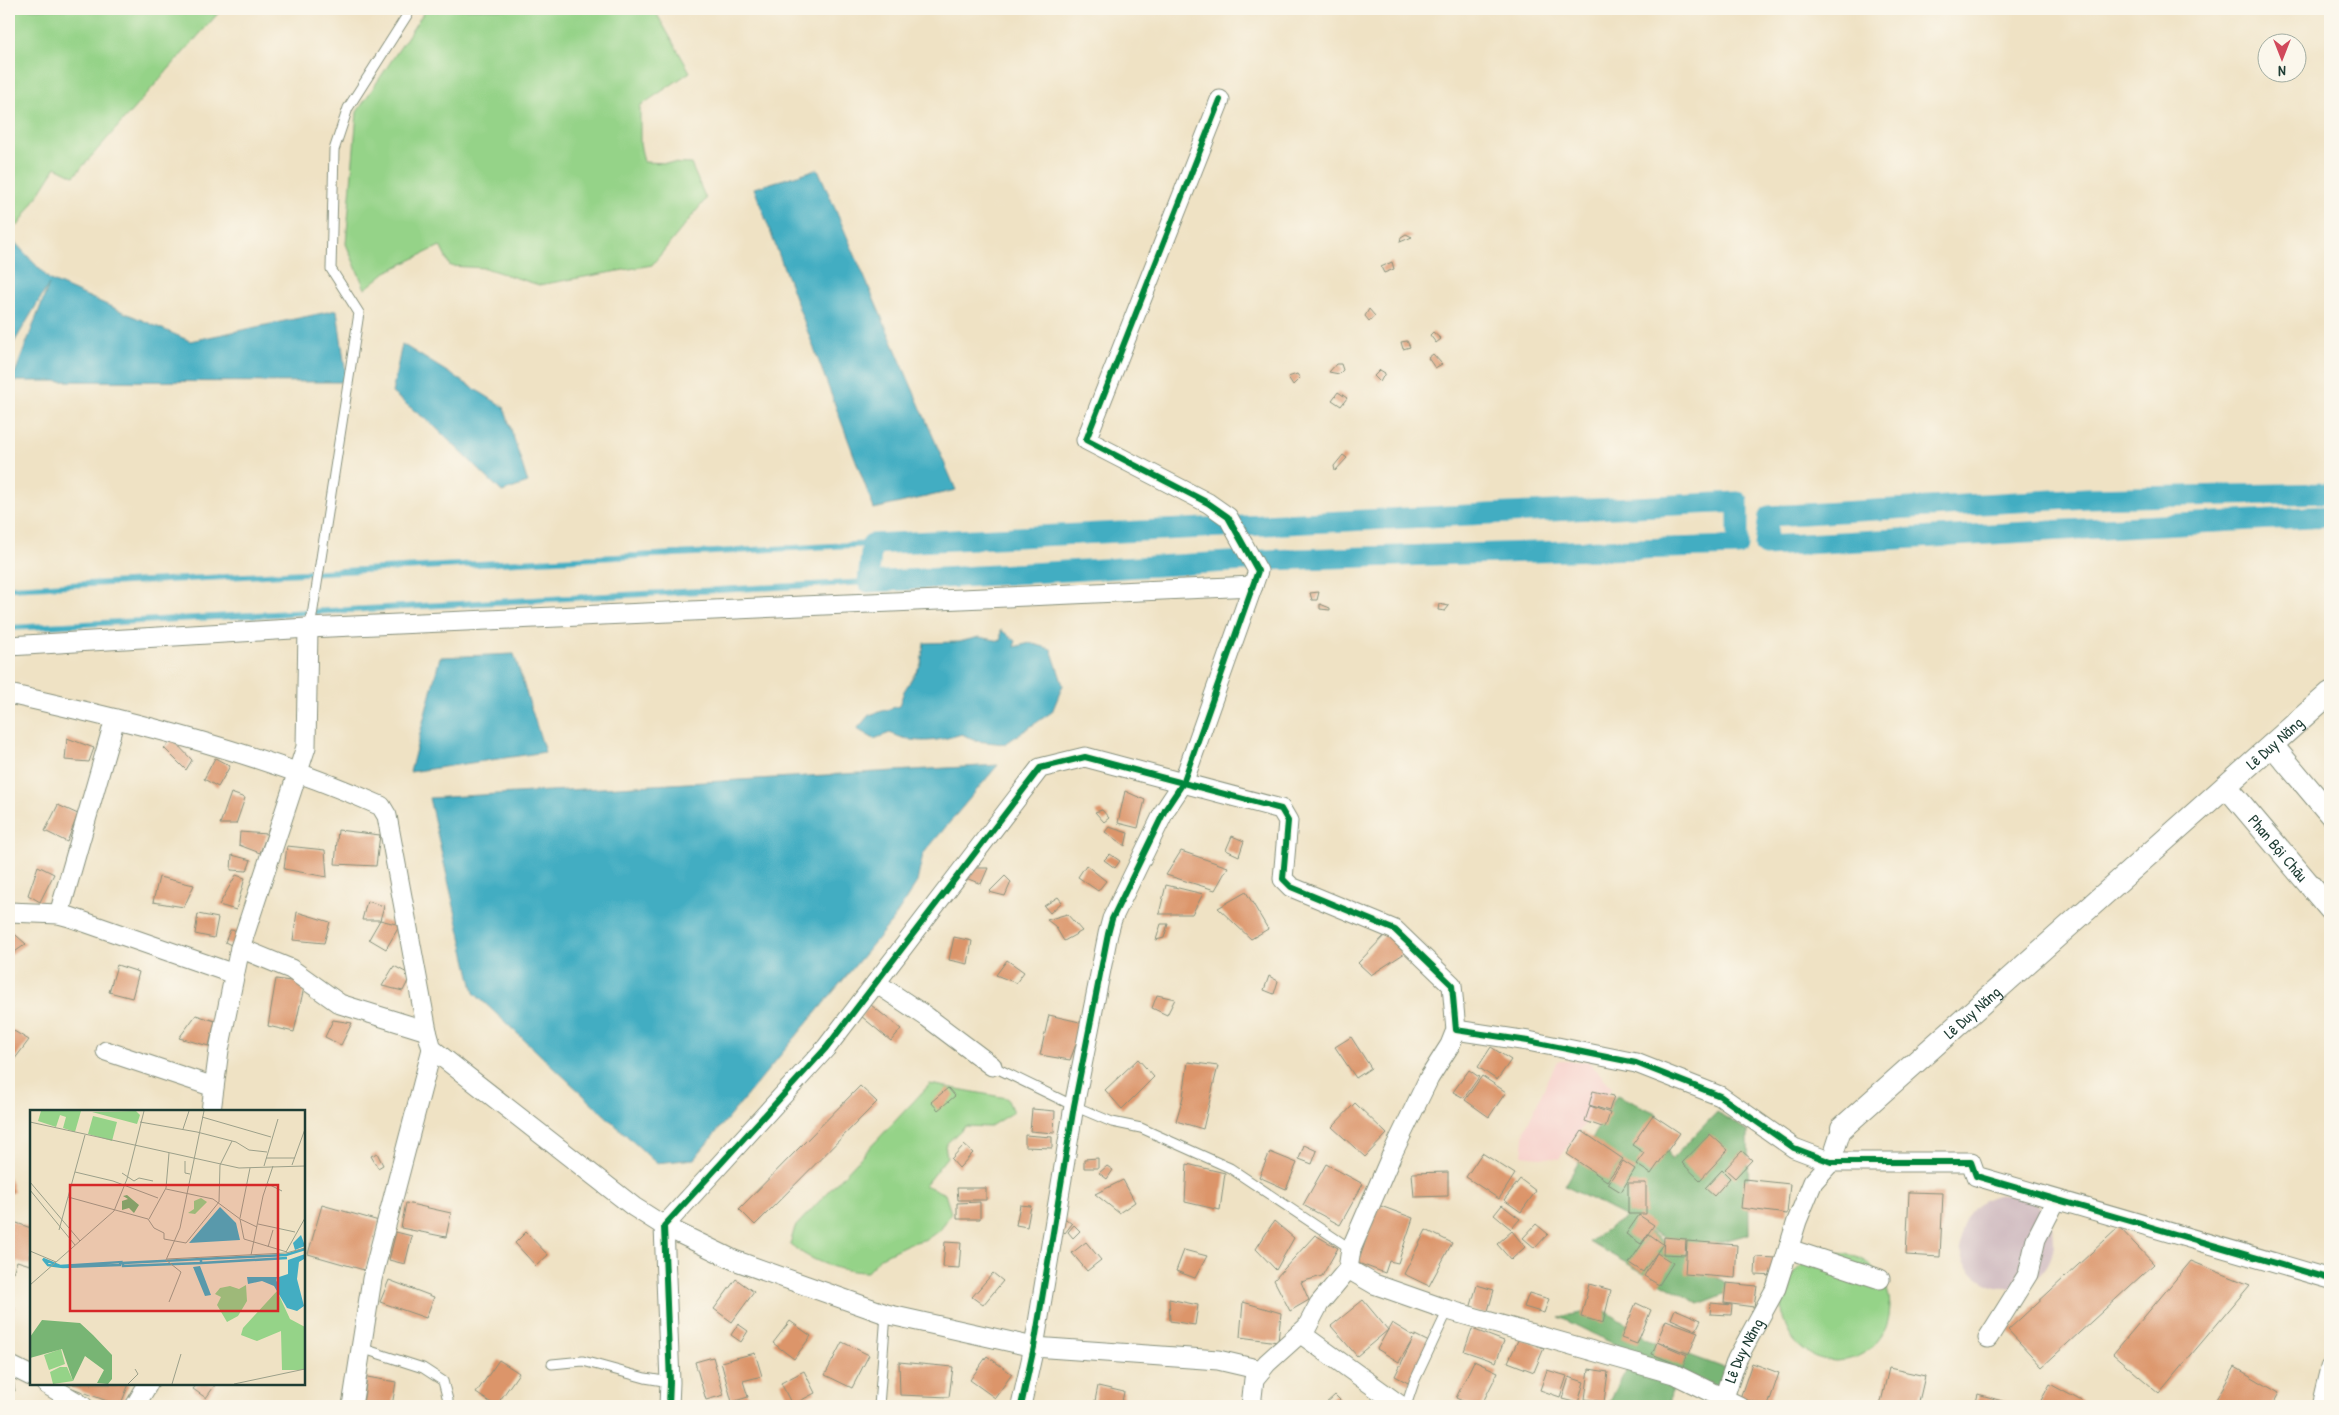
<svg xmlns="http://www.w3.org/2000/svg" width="2339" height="1415" viewBox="0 0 2339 1415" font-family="'Patrick Hand',sans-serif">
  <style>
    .built { fill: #f7d0cb }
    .industrial { fill: #d2bec2 }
    .green { fill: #95d388; stroke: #5a885e }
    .forest { fill: #78b574; stroke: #4c7954 }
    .water { fill: #43adc2; stroke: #31757b }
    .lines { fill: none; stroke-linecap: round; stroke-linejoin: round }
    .stream { stroke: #43adc2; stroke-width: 6 }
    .canal { stroke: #43adc2; stroke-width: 21 }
    .building { fill: #dc956b }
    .service-casing { stroke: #87907c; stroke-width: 11 }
    .minor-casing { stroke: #87907c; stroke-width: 21 }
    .tertiary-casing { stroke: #87907c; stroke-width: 24 }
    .service { stroke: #fff; stroke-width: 9 }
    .minor { stroke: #fff; stroke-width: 19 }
    .tertiary { stroke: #fff; stroke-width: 22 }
    .cycleway-casing { stroke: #fbf7ec; stroke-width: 9 }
    .cycleway { stroke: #00873e; stroke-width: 6 }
    .labels { text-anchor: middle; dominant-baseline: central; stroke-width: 4; stroke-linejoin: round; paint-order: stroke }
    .street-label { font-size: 16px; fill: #1f3d34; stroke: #fbf7ec }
    .inset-river { fill: none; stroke: #43adc2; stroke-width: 2.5 }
    .inset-road { fill: none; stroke: #9ca08a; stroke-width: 1 }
    .view { fill: #d62828; fill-opacity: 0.15; stroke: #d62828; stroke-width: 2.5 }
    .inset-edge { fill: none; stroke: #1f3d34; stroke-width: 2.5 }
  </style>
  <rect width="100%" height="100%" fill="#fbf7ec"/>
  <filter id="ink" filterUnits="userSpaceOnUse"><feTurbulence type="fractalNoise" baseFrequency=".02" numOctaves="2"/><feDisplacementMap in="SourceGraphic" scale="10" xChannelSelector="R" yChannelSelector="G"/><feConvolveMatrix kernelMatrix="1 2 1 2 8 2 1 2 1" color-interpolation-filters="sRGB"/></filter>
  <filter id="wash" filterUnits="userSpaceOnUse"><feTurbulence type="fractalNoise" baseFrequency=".0096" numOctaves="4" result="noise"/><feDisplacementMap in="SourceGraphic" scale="20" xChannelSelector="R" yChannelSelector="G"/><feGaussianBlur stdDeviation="1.12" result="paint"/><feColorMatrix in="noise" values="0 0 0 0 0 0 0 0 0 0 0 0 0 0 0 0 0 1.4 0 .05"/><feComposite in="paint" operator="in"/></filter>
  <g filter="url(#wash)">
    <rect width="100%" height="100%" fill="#efe2c4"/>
    <path class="built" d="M1557,1061H1588L1612,1087L1559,1159L1522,1155L1525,1129Z"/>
    <path class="industrial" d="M1960 1241a47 47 0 1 1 94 0a47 47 0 1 1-94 0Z"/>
    <path class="green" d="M9,9H222L74,176L56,167L18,226L9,217Z
      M426,9H654L690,72L640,106V144L644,162L691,164L706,199L652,265L539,285L485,268L450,266L440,246L386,272L365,289L346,244L357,112Z
      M930,1084L1007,1098L1013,1112L989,1127L965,1126L945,1145L947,1157L925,1185L945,1194L951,1213L941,1229L927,1239L908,1244L881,1257L867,1272C840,1272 810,1261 790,1244L795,1227Z
      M1782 1307a54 54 0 1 1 108 0a54 54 0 1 1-108 0Z"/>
    <path class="forest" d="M1617,1095L1656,1113L1671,1160L1717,1112L1748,1131L1749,1234L1690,1250L1637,1224L1698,1263L1735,1290L1699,1304L1589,1242L1626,1217L1565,1186Z
      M1603,1309L1651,1341L1730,1370L1722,1397L1559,1317Z
      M1629,1365L1674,1374L1669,1406H1607Z"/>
    <path class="water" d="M818,169L956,490L874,509L754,188Z
      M9,236L50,280L190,341L337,310L347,382L12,381L49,284L9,351Z
      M402,344L504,407L528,483L502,492L434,426L392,393Z
      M1001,630L1016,641L1014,647L1030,643L1051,649L1063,685L1052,712L1005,744L976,741L962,734C935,742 916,745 890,733L874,739L857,729L869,715L899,706L904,691L921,664L924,643L959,642L979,637L1001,641Z
      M514,654L545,752L410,772L440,657Z
      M998,765L923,854L917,882L893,920L694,1159L656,1163L474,993L429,798Z"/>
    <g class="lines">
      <path class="stream" d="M9,588L872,544
        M9,628L868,582"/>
      <path class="canal" d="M2330,493L2087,498L1769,516L1765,546L2330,516
        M1738,502V546L1265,560L868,582L872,544Z"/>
    </g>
    <g id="blocks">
      <path class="building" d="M1406,234L1412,237L1400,242L1401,237Z
        M1392,262L1394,269L1384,273L1381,267Z
        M1369,309L1375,316L1369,321L1365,316Z
        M1433,332L1441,339L1436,343L1430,335Z
        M1407,341L1410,347L1403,349L1401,342Z
        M1433,354L1442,364L1435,368L1428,358Z
        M1336,364H1341L1343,370L1339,374L1329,372Z
        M1380,370L1385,373L1380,382L1374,376Z
        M1297,374L1300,378L1293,385L1288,377Z
        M1338,392L1347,398L1341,406L1332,400Z
        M1343,455L1347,458L1335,471L1334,466Z
        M1319,592L1317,600H1312L1310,593Z
        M1320,604L1330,608V610L1320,609Z
        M1439,604L1449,606L1445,611L1438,610Z
        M67,738L94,748L89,762L65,760Z
        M173,740L192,760L186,770L164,748Z
        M215,758L230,766L218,787L204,779Z
        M1125,791L1145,800L1138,828L1118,823Z
        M231,793L245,798L236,824H220Z
        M58,805L78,814L67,842L45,831Z
        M1102,810L1109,818L1104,822L1095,812Z
        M1109,827L1128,833L1125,846L1105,832Z
        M338,830L380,835L376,866L335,864Z
        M240,832L267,834L260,853L239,845Z
        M1232,836L1244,841L1239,856L1226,850Z
        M287,846L325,850L327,877L284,869Z
        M1181,851L1228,867L1215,890L1166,875Z
        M1110,854L1120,861L1115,868L1104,860Z
        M232,855L251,860L247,871L231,870Z
        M1086,865L1106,881L1098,891L1078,877Z
        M38,866L54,874L40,902L28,895Z
        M974,868H988L981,884L966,878Z
        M236,875L245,878L236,910L219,905Z
        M1005,876L1011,882L1005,896L989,892Z
        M159,877L194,885L184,907L153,902Z
        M1166,885L1203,894L1192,914H1159Z
        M1246,892L1268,929L1251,939L1218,908Z
        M1058,897L1062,902L1050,913L1044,906Z
        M367,901L384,906L380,920H362Z
        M297,912L330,922L324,943L293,940Z
        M198,914L218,918L214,938L195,934Z
        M1067,914L1082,931L1064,941L1055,926L1047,920Z
        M380,920L400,925L386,949L369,939Z
        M1161,924H1168L1164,938L1156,940Z
        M9,929L26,944L9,956Z
        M230,930L240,931L233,946L225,942Z
        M1388,932L1408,951L1371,975L1358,963Z
        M954,937L972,941L968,964L949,960Z
        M1007,960L1024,972L1016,983L996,975Z
        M117,965L139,972L132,998L109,992Z
        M394,966L411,975L403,991L382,986Z
        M1269,976L1278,981L1274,994L1264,990Z
        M276,979L305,983L294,1032L268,1026Z
        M1157,995L1175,999L1167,1015L1152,1008Z
        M871,1005L901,1029L891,1041L861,1016Z
        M196,1015L215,1021L209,1046L179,1038Z
        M1049,1015L1084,1023L1070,1060L1040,1055Z
        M333,1020L352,1023L341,1045L325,1037Z
        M9,1028L29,1040L14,1060L9,1057Z
        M1351,1037L1371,1068L1356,1078L1335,1047Z
        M1491,1047L1511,1060L1497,1080L1478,1067Z
        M1138,1059L1154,1077L1122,1109L1105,1090Z
        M1188,1062L1218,1066L1203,1129L1176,1121L1183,1097Z
        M1469,1070L1479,1077L1464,1098L1453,1092Z
        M1482,1076L1506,1092L1489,1117L1465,1100Z
        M860,1086L877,1102L755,1225L739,1209Z
        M948,1088L955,1096L938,1110L931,1102Z
        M1593,1091L1614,1096L1609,1111L1589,1105Z
        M1355,1103L1387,1134L1365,1157L1332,1127Z
        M1590,1106L1610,1113L1605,1128L1585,1121Z
        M1032,1109L1055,1111L1054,1133L1030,1131Z
        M1653,1115L1680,1133L1651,1174L1636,1164L1644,1153L1632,1145Z
        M1582,1131L1623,1159L1607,1181L1567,1154Z
        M1710,1134L1728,1150L1700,1180L1682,1163Z
        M1025,1135L1052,1137V1148L1025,1147Z
        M964,1145L973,1153L959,1168L951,1159Z
        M1304,1145L1317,1151L1312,1164L1299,1159Z
        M1742,1151L1752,1160L1735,1178L1725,1169Z
        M1270,1152L1297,1163L1286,1189L1259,1177Z
        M377,1153L383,1165L378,1168L371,1156Z
        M1482,1153L1515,1174L1499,1199L1466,1177Z
        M1098,1158V1168H1084V1159Z
        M1623,1161L1635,1169L1621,1192L1608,1184Z
        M1187,1164L1225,1173L1220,1210L1185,1202Z
        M1326,1164L1363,1184L1340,1225L1303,1205Z
        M1107,1166L1113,1170L1107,1179L1099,1173Z
        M1722,1170L1730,1178L1714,1196L1705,1188Z
        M1448,1172V1196L1414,1197L1412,1173Z
        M9,1176L14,1192L9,1194Z
        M1520,1179L1536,1191L1521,1212L1504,1200Z
        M1744,1179L1790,1184L1787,1214L1741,1208Z
        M1123,1180L1135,1202L1119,1213L1095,1194Z
        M1628,1183H1646V1214H1628Z
        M957,1188H986V1200H958Z
        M1909,1192L1943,1193L1940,1257L1906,1255Z
        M980,1202V1219H957V1203Z
        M406,1203L451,1213L446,1237L401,1228Z
        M322,1205L379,1221L364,1270L308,1254Z
        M1020,1205L1031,1206L1027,1227L1016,1225Z
        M1378,1205L1413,1218L1398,1263L1389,1261L1385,1273L1358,1263Z
        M1502,1205L1520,1219L1511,1229L1494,1215Z
        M1639,1215L1654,1225L1641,1244L1626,1234Z
        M1066,1219L1072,1224L1065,1233L1058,1227Z
        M11,1221L31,1228V1263L30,1265L17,1261L11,1278H9V1227Z
        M1274,1221L1294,1238L1276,1270L1256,1249Z
        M1536,1224L1548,1234L1535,1248L1523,1238Z
        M1074,1225L1080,1231L1073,1238L1068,1232Z
        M2119,1227L2154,1264L2042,1367L2008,1330Z
        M1426,1230L1452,1243L1429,1286L1404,1274Z
        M1512,1231L1525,1247L1511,1260L1497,1244Z
        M396,1232L412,1236L405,1264L389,1260Z
        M526,1232L548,1255L536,1266L515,1243Z
        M1649,1234L1663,1244L1643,1272L1629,1263Z
        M1315,1235L1338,1248L1322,1276L1301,1282L1309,1300L1290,1311L1274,1280Z
        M1664,1237L1686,1239L1685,1255L1663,1254Z
        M1687,1241L1737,1245L1735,1278L1685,1274Z
        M945,1242L961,1243L959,1268L943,1267Z
        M1086,1242L1101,1260L1087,1271L1072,1253Z
        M1184,1250L1207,1256L1195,1278L1176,1271Z
        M1657,1253L1673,1263L1659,1285L1644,1276Z
        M1756,1257L1777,1258V1276L1755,1275Z
        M2191,1261L2250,1285L2159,1393L2113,1354Z
        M993,1273L1003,1281L983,1305L972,1297Z
        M736,1279L754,1292L732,1322L714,1309Z
        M389,1280L434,1297L426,1318L380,1302Z
        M1726,1283L1757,1286L1754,1307L1724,1303Z
        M1589,1284L1611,1290L1603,1323L1581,1317Z
        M1477,1285L1494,1290L1487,1314L1470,1309Z
        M1529,1293L1549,1299L1544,1313L1524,1307Z
        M1169,1299L1198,1305L1195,1325L1170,1321Z
        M1363,1300L1388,1330L1357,1356L1331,1326Z
        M1243,1302L1281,1313L1278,1342L1240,1337Z
        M1636,1303L1651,1310L1637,1344L1621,1338Z
        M1711,1303L1732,1305L1731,1315L1710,1314Z
        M9,1304L15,1308L9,1318Z
        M1675,1309L1701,1320L1696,1330L1671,1319Z
        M1666,1320L1698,1332L1689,1354L1657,1341Z
        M790,1321L811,1336L794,1359L773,1343Z
        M1392,1323L1415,1337V1335L1431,1343L1410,1384L1395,1376L1413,1339L1399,1362L1377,1349Z
        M738,1324L748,1331L741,1342L731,1335Z
        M1472,1329L1504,1341L1496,1362L1464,1351Z
        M1519,1338L1544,1348L1534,1372L1508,1362Z
        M842,1342L869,1355L852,1388L825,1375Z
        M1657,1342L1687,1355L1683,1367L1652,1354Z
        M755,1353L762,1376L743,1381L748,1397L732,1402L721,1362Z
        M987,1356L1012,1374L995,1398L970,1380Z
        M713,1357L724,1395L706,1400L695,1362Z
        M499,1360L519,1373L496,1406L476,1393Z
        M1474,1361L1498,1372L1481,1406H1473L1456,1398Z
        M899,1362L953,1367L949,1397L900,1395Z
        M1752,1363L1779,1373L1768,1406L1740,1398Z
        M2235,1367L2279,1393L2272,1406H2212Z
        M1889,1368L1925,1376L1918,1406H1880Z
        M1589,1369L1608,1372L1604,1402L1585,1399Z
        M1547,1370L1567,1376L1560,1397L1540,1390Z
        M804,1371L815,1393L792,1405L781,1383Z
        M9,1372H12L15,1391L9,1392Z
        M367,1377L396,1382L392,1406L363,1404Z
        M1569,1377L1584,1382L1578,1403L1562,1399Z
        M62,1384H129L120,1406Z
        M197,1384H213L215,1385L206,1398L193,1389Z
        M2050,1384L2089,1405L2088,1406H2038Z
        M1098,1386L1124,1392L1121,1406H1094Z
        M1978,1394L2009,1403L2008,1406H1975Z
        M1335,1395L1346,1406H1323Z"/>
    </g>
  </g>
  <g filter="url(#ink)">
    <use href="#blocks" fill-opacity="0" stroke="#87907c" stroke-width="1"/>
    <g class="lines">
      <g class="service-casing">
        <path id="service" d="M308,628L312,616L359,313L331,269L334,150L348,108L411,9
          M992,1066L1074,1106L1112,1122L1141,1128L1230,1168L1351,1249
          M361,1348L423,1368L443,1381L448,1400
          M552,1364L583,1361L645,1378L670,1382
          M879,1406L886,1314
          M1406,1406L1414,1382L1448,1310"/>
      </g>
      <g class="minor-casing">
        <g id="minor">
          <path d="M9,646L308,628L1253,586"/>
          <path d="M9,694C136,722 262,753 381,806L387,816L427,1031"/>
          <path d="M9,912L59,914L70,917L234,974"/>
          <path d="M59,914L115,719"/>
          <path d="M240,948L291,969L340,1004L427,1031L432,1049L634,1207L664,1226L734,1260L886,1314L1034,1347L1218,1360L1261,1370"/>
          <path d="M876,983L927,1017L992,1066"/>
          <path d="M106,1051L214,1087"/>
          <path d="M211,1111L219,1050L240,948L306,747L308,628"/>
          <path d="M1789,1249L1880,1279"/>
          <path d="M1348,1269L1374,1284L1448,1310L1674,1374L1739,1406"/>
          <path d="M1300,1333L1401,1406"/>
          <path d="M1988,1338L2028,1274L2036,1239L2056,1200"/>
          <path d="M9,1365L31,1376"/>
          <path d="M46,1384L83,1406"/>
          <path d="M135,1406L148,1384"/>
          <path d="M352,1406L372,1279L432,1049"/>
          <path d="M669,1406L670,1382L664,1226L826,1048L1040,768L1085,757L1281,809L1288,821L1283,879L1291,887L1395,930L1452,985L1456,1030L1528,1041L1636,1063L1720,1096L1794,1148L1831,1162H1971L1976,1176L2330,1279"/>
          <path d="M1021,1406L1034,1347L1074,1106L1108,934L1112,919L1165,810L1183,783L1258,571L1228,517L1208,503L1086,440L1220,100"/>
          <path d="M1251,1406L1254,1379L1267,1363L1307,1327L1319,1304L1348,1269L1351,1249L1393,1152L1429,1078L1450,1045L1456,1030"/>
          <path id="s1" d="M1721,1406L1737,1359L1776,1288L1797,1221L1813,1182L1831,1162L1842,1128"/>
          <path d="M2321,1406L2330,1368"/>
        </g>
      </g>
      <g class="tertiary-casing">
        <g id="tertiary">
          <path d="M2272,745L2330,814"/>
          <path id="s2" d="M2226,786L2330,909"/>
          <path id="s3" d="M1842,1128L2330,693"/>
        </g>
      </g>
      <use href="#service" class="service"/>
      <use href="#minor" class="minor"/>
      <use href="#tertiary" class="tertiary"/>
      <g class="cycleway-casing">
        <path id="cycleway" d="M669,1406L670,1382L664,1226L826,1048L1040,768L1085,757L1281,809L1288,821L1283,879L1291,887L1395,930L1452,985L1456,1030L1528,1041L1636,1063L1720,1096L1794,1148L1831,1162H1971L1976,1176L2330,1279
          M1021,1406L1034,1347L1074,1106L1108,934L1112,919L1165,810L1183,783L1258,571L1228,517L1208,503L1086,440L1220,100"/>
      </g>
      <use href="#cycleway" class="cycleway"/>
    </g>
  </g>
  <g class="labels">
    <g class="street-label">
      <text stroke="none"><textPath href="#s3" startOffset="579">Lê Duy Năng</textPath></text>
      <text stroke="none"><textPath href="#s2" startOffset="81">Phan Bội Châu</textPath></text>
      <text stroke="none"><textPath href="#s3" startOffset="174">Lê Duy Năng</textPath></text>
      <text stroke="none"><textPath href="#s1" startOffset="60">Lê Duy Năng</textPath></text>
    </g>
  </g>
  <g transform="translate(30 1110)">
    <rect width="275" height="275" fill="#efe2c4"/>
    <path d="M11,1H51L45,22L33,18L36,7L30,5L26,17L8,11ZM106,1L110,5L107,14L62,2ZM63,6L87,12L82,31L58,24ZM171,88L177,92L165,104L158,103L164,99V91ZM216,175L217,191L208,206L197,212L187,195L191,187L185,184L190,178L200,176L209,179ZM247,181L260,209L275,217V260H252L251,221L227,231L211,225L213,218ZM31,239L35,254L19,260L14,245ZM30,257H37L43,271L23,274L20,262Z" fill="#95d388"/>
    <path d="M97,85L109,95L104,103L99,98L92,100V91L98,89L93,86ZM12,210L50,213L63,225L82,245V269L78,274L67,273L74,260L55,246L43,271L32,239L0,248V227Z" fill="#78b574"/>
    <path d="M190,97L206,113L210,130L159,133ZM271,125L275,136L265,140L263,133ZM275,144V153L274,149L269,152L267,169L274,196L267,201L257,198L244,176L232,171L218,174L217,167H247L246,172L249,167L258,164V150ZM170,156L181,185L175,186L163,157Z" fill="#43adc2"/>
    <path class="inset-river" d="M13,149L30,156L91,152L90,155L33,157L18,155ZM171,149L256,145L275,139M171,149V153L93,156V153ZM171,153L257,148"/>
    <path class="inset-road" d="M172,7L241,27M0,12L209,58L275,56M110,12L167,22L206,32L219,40L237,42M153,19L159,1M236,48H265M155,51V63L160,64M262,55L275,19M234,56L248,9M45,62L83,71L128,88M92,63L104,71L109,68L123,71M0,72L50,131M238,74L252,81M136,79L183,89L210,109L227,117M0,80L45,135M38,87L118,109L124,118L134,123V129L156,133L189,92L190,55L202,31M210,108L220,58M119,109L136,78L139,43M210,109L214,129L257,142M228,114L265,122M29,120L55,25M238,137L243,120M0,141L26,152M256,142L275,108M221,145L233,86L243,56M137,149L256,143L275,138M0,175L84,101L97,69L114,1M139,192L151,162L136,150L150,118L174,1M98,274L108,264L105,259M142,274L151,244M204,274L275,259"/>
    <path class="view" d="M40,75H248V201H40Z"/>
    <rect width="275" height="275" class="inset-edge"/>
  </g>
  <rect width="2339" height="1415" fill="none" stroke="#fbf7ec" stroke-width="30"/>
  <g transform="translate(2282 58) rotate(180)"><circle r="24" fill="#fbf7ec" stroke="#a3ada2"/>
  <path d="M0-4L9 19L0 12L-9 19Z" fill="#d1495b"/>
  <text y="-8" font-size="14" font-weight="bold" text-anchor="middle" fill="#1f3d34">N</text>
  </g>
</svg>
